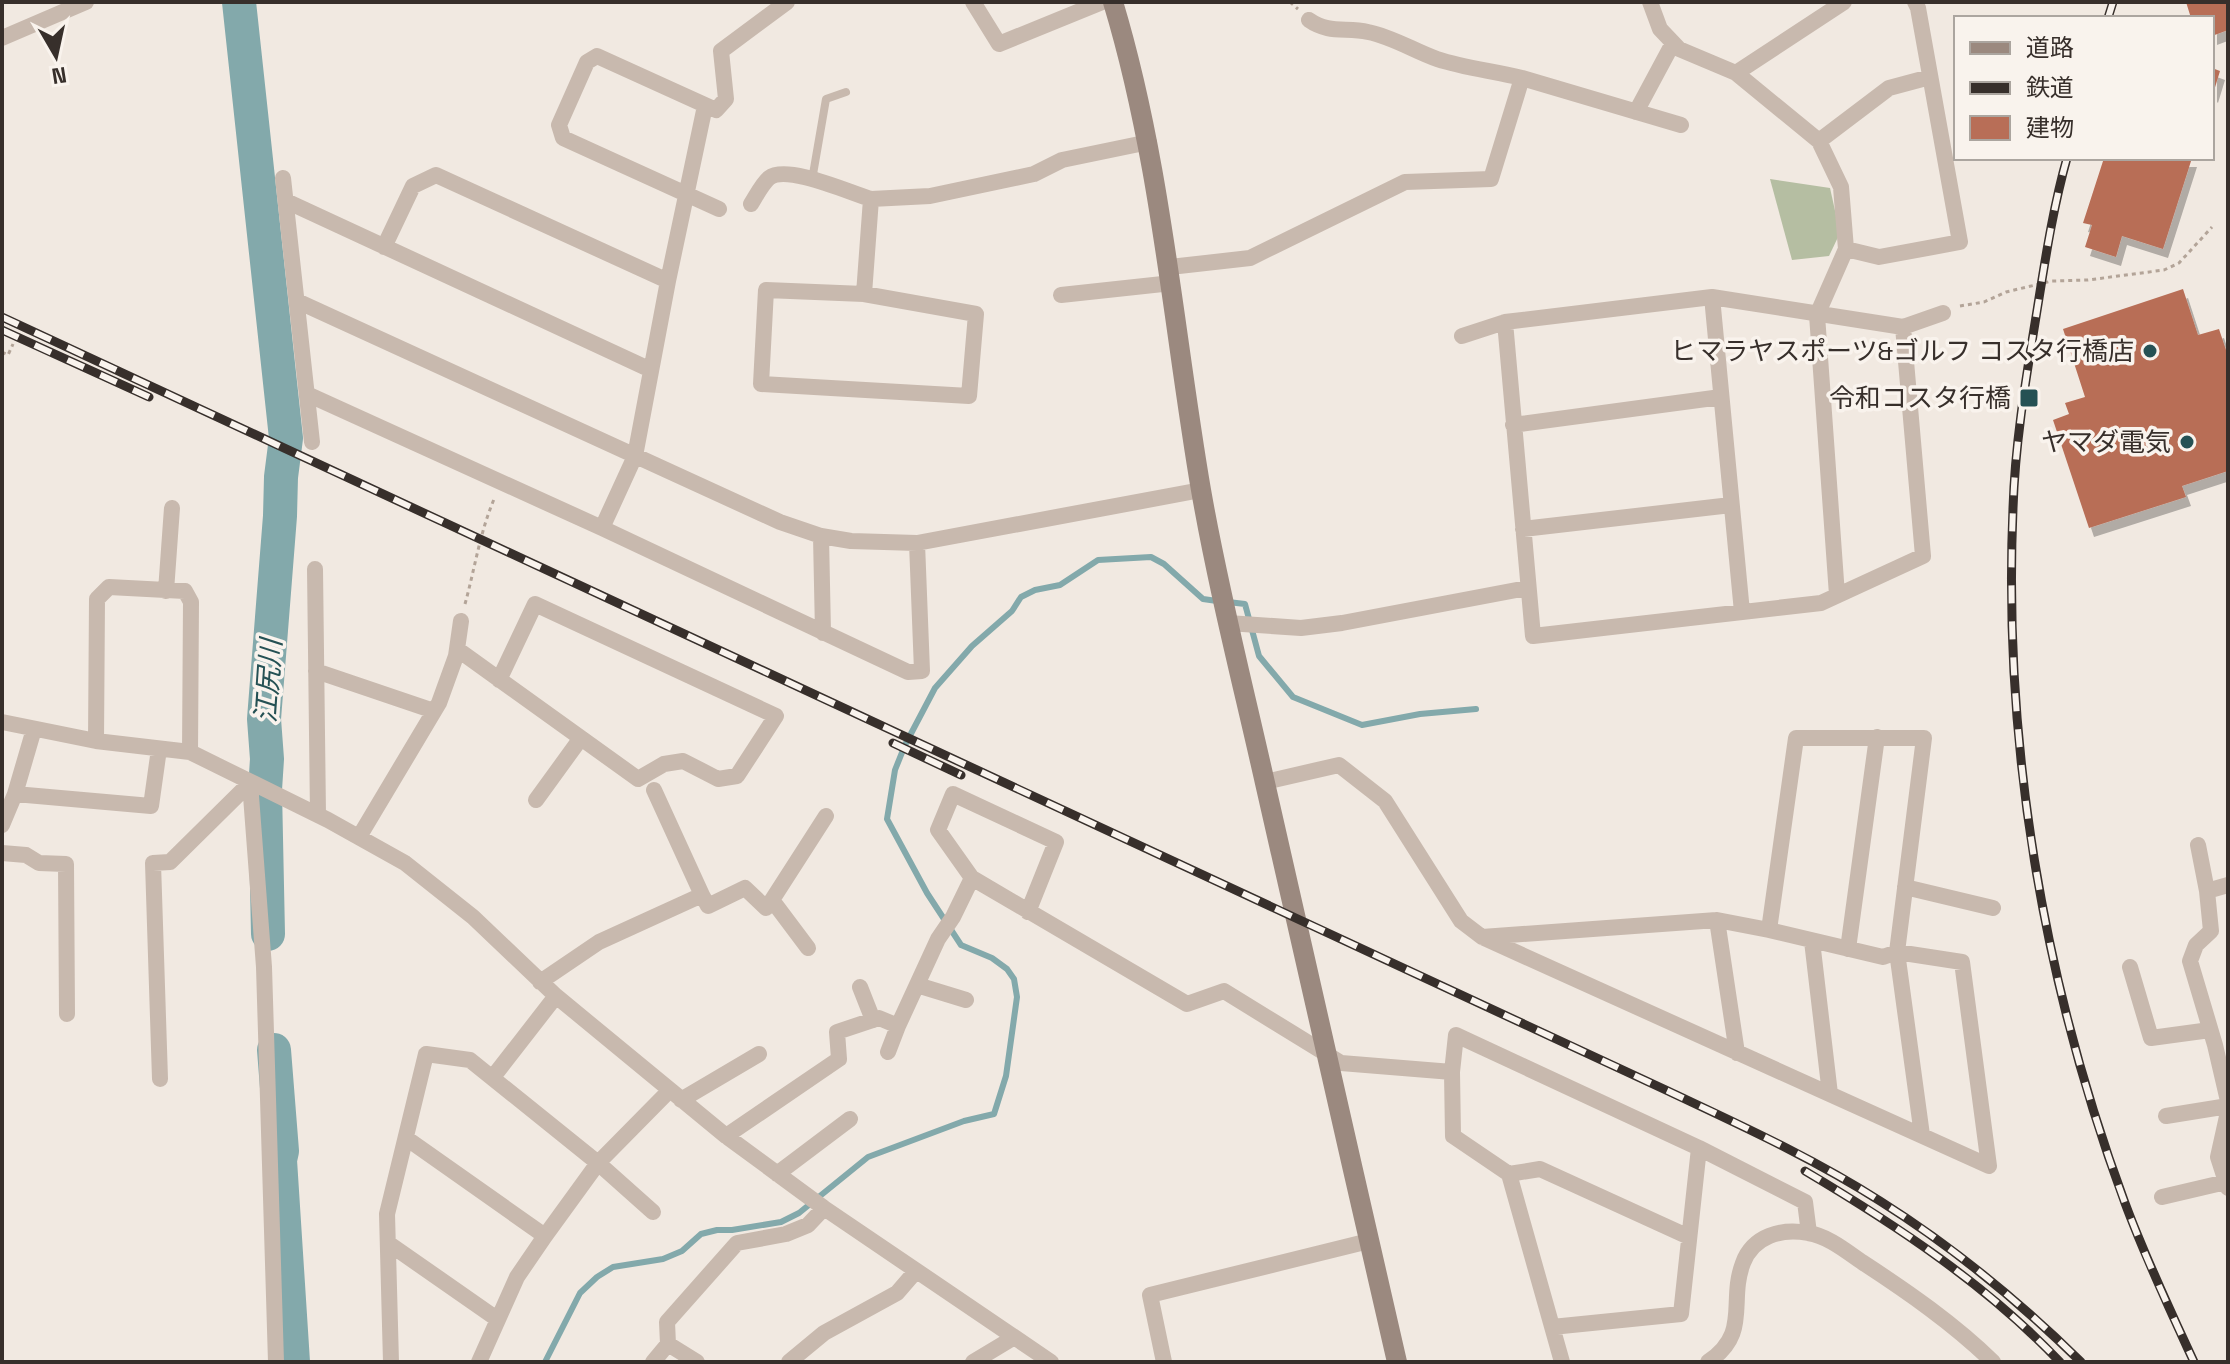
<svg xmlns="http://www.w3.org/2000/svg" width="2230" height="1364" viewBox="0 0 2230 1364" font-family="'Space Grotesk','Noto Sans JP',sans-serif">
  <style>
    .green { fill: #b5bea2 }
    .lines { fill: none; stroke-linecap: round; stroke-linejoin: round }
    .stream { stroke: #83a9ab; stroke-width: 6 }
    .river { stroke: #83a9ab; stroke-width: 34 }
    .building { fill: #b86e57; filter: url(#shadow) }
    .path { stroke: #b3a498; stroke-width: 3; stroke-dasharray: 4 4; stroke-linecap: butt }
    .lane { stroke: #c8b9ae; stroke-width: 8 }
    .street { stroke: #c8b9ae; stroke-width: 16 }
    .secondary { stroke: #9b897f; stroke-width: 20 }
    .rail-casing { stroke: #372f2b; stroke-width: 9 }
    .rail { stroke: #f9f3ed; stroke-width: 6; stroke-dasharray: 18; stroke-linecap: butt }
    .poi-dot { fill: #255154; stroke: #f9f3ed; stroke-width: 3 }
    .labels { text-anchor: middle; dominant-baseline: central; stroke-width: 7; stroke-linejoin: round; paint-order: stroke }
    .poi-label { font-size: 26px; fill: #372f2b; stroke: #f9f3ed; text-anchor: end }
    .water-label { font-size: 28px; font-style: italic; fill: #255154; stroke: #f9f3ed }
  </style>
  <defs>
    <filter id="shadow"><feDropShadow dx="5" dy="9" stdDeviation="0" flood-color="#0004"/></filter>
  </defs>
  <rect width="100%" height="100%" fill="#f1e9e1"/>
  <path class="green" d="M1770,179L1830,188L1840,233L1829,256L1792,260Z"/>
  <g class="lines">
    <path class="stream" d="M1228,602L1245,604L1259,656L1293,697L1362,725L1420,714L1476,709
      M545,1362L580,1293L597,1277L613,1267L663,1259L682,1251L701,1234L717,1230H732L781,1222L799,1213L868,1157L964,1121L994,1114L1006,1076L1017,997L1014,979L1007,969L992,958L961,945L927,893L887,819L895,770L905,745L935,688L972,646L1012,611L1021,597L1035,590L1060,585L1098,560L1151,557L1164,564L1203,599L1217,601"/>
    <path class="river" d="M239,2L286,438L281,477L280,516L264,719L267,759L265,790L268,934
      M274,1050L282,1151L280,1160L293,1362"/>
  </g>
  <path class="building" d="M2186,2H2228V30L2212,36V18H2191Z
    M2212,68L2220,71L2213,94L2212,93Z
    M2104,158H2192L2163,249L2122,236L2116,257L2085,247L2092,225L2083,223Z
    M2183,289L2198,335L2219,329L2228,356V471L2182,486L2186,497L2089,528L2053,420L2069,414L2065,403L2085,397L2063,329Z"/>
  <g class="lines">
    <path class="path" d="M1290,2L1298,9
      M1960,306L1984,302L2006,292L2052,281L2088,280L2164,270L2179,263L2212,227
      M2,352L8,355L13,344
      M465,604C475,568 480,531 495,497"/>
    <path class="lane" d="M812,180L826,99L846,92"/>
    <path class="street" d="M973,2L999,44L1102,2
      M1650,2L1660,29L1679,49L1736,73L1819,141L1841,187L1846,249L1817,315L1837,595
      M1309,20C1329,34 1346,27 1368,32C1393,37 1414,51 1437,59C1464,68 1494,71 1522,78
      M2,38L86,2
      M1736,73L1844,2
      M1636,112L1673,43
      M1819,141L1889,88L1930,77
      M283,178L312,442
      M286,201L651,370
      M751,204C756,196 762,184 769,178C787,164 850,193 871,199
      M719,209L563,138L559,125L587,62L597,56L716,110L726,99L721,51L787,2
      M384,247L413,186L436,175L668,281
      M1846,249L1879,257L1960,242L1918,8L1915,2
      M1170,267L1250,258L1405,182L1491,179L1522,78L1681,125
      M766,290L864,294L976,314L969,396L761,384Z
      M864,294L871,199L930,196L1034,174L1062,160L1149,142
      M1061,295L1172,283
      M1712,297L1742,612
      M297,301L780,522L821,536L851,541L917,543L1201,490
      M1505,322L1533,636L1821,603L1923,556L1903,327
      M1462,336L1505,322L1712,297L1903,327L1943,313
      M307,394L602,528L908,672L922,671L917,543
      M1513,425L1721,397
      M602,528L635,456L668,281L705,106
      M1523,529L1731,505
      M821,536L823,633
      M315,569L318,815
      M166,591L172,508
      M1228,623L1301,628L1342,623L1527,588
      M457,649L638,779L664,764L683,761L718,779L737,776L776,716L535,604L499,680
      M316,671L434,711
      M2,722L96,741L190,752L328,820L405,863L473,917L556,996L726,1136L824,1208L1051,1362
      M96,741L97,599L109,587L185,591L191,602L190,752
      M1265,782L1339,765L1385,801L1461,921L1482,937L1989,1166L1962,962L1897,952L1883,957L1769,930L1717,920L1482,937
      M250,783L264,967L276,1362
      M654,790L702,895
      M15,794L151,806L159,749
      M536,800L581,738
      M2,825L15,794L34,729
      M359,837L439,703L456,656L461,621
      M2198,845L2207,891L2211,931L2196,945L2190,961L2215,1045L2228,1101
      M2,853L26,855L39,863L66,864L67,1014
      M972,878L938,830L953,794L1056,842L1028,912
      M1905,887L1993,908
      M2207,891L2228,885
      M772,900L826,816
      M1717,920L1737,1053
      M1769,930L1796,738H1924L1897,952L1922,1135
      M1812,941L1830,1094
      M1848,949L1877,737
      M2130,967L2151,1038L2210,1030
      M540,982L599,942L702,895L708,906L745,888L766,908L772,900L808,948
      M917,985L966,1000
      M860,987L873,1020
      M888,1052L898,1026
      M493,1077L556,996
      M160,1079L153,863L170,862L250,783
      M681,1100L759,1054
      M2228,1112L2218,1157L2228,1188
      M2166,1116L2228,1106
      M726,1136L839,1059L837,1032L879,1018L898,1026L938,939L953,917L972,878L1187,1004L1224,991L1341,1063L1452,1072
      M406,1138L545,1236
      M1699,1148L1805,1202L1809,1233
      M777,1174L850,1119
      M1509,1174L1540,1169L1689,1237
      M2162,1197L2226,1182
      M388,1243L497,1319
      M1552,1327L1681,1314L1699,1148L1456,1035L1452,1072L1453,1136L1509,1174L1562,1362
      M391,1362L387,1214L426,1054L470,1060L598,1163L653,1212
      M479,1362L517,1277L545,1236L598,1163L669,1091
      M653,1362L668,1344
      M697,1362L668,1344L667,1322L737,1243L786,1234L808,1225L824,1208
      M789,1362L824,1333L897,1293L916,1271
      M973,1362L1013,1338
      M1164,1362L1150,1295L1369,1241
      M1708,1362C1751,1333 1728,1302 1743,1263C1753,1236 1781,1228 1808,1233C1828,1236 1846,1251 1862,1262C1908,1292 1954,1324 1993,1362"/>
    <path class="secondary" d="M1113,2C1161,161 1173,326 1201,490C1218,588 1243,685 1265,783C1308,976 1353,1169 1397,1362"/>
    <g class="rail-casing">
      <path id="rail" d="M2108,18L2113,2
        M2067,158C2052,211 2044,268 2035,323C2025,384 2015,446 2013,508C2003,743 2043,982 2125,1203C2145,1257 2170,1310 2194,1362
        M2,317L1668,1091C1740,1125 1813,1158 1880,1201C1953,1247 2020,1302 2081,1362
        M2,330L149,397
        M893,743L961,775
        M1805,1171C1896,1225 1987,1285 2060,1362"/>
    </g>
    <use href="#rail" class="rail"/>
  </g>
  <g class="poi-dot">
    <circle cx="2150" cy="351" r="8"/>
    <rect x="2019" y="388" width="20" height="20" rx="4"/>
    <circle cx="2187" cy="442" r="8"/>
  </g>
  <g class="labels">
    <g class="poi-label">
      <text x="2134" y="351">ヒマラヤスポーツ&amp;ゴルフ コスタ行橋店</text>
      <text x="2011" y="398">令和コスタ行橋</text>
      <text x="2171" y="442">ヤマダ電気</text>
    </g>
    <g class="water-label">
      <text transform="translate(268 681) rotate(-86)">江尻川</text>
    </g>
  </g>
  <rect width="2230" height="1364" fill="none" stroke="#372f2b" stroke-width="8"/>
  <rect x="1954" y="16" width="260" height="144" fill="#f9f3ed" stroke="#aba59f" stroke-width="2"/>
  <rect x="1970" y="42" width="40" height="12" fill="#9b897f" stroke="#aba59f" stroke-width="2"/>
  <text x="2026" y="56" font-size="24" fill="#372f2b">道路</text>
  <rect x="1970" y="82" width="40" height="12" fill="#372f2b" stroke="#aba59f" stroke-width="2"/>
  <text x="2026" y="96" font-size="24" fill="#372f2b">鉄道</text>
  <rect x="1970" y="116" width="40" height="24" fill="#b86e57" stroke="#aba59f" stroke-width="2"/>
  <text x="2026" y="136" font-size="24" fill="#372f2b">建物</text>
  <g transform="translate(56 56) rotate(171)" stroke="#f9f3ed" stroke-width="6" paint-order="stroke">
  <path d="M0-6L14 30L0 20L-14 30Z" fill="#372f2b"/>
  <text y="-12" font-size="22" font-weight="bold" text-anchor="middle" fill="#372f2b">N</text>
  </g>
</svg>
